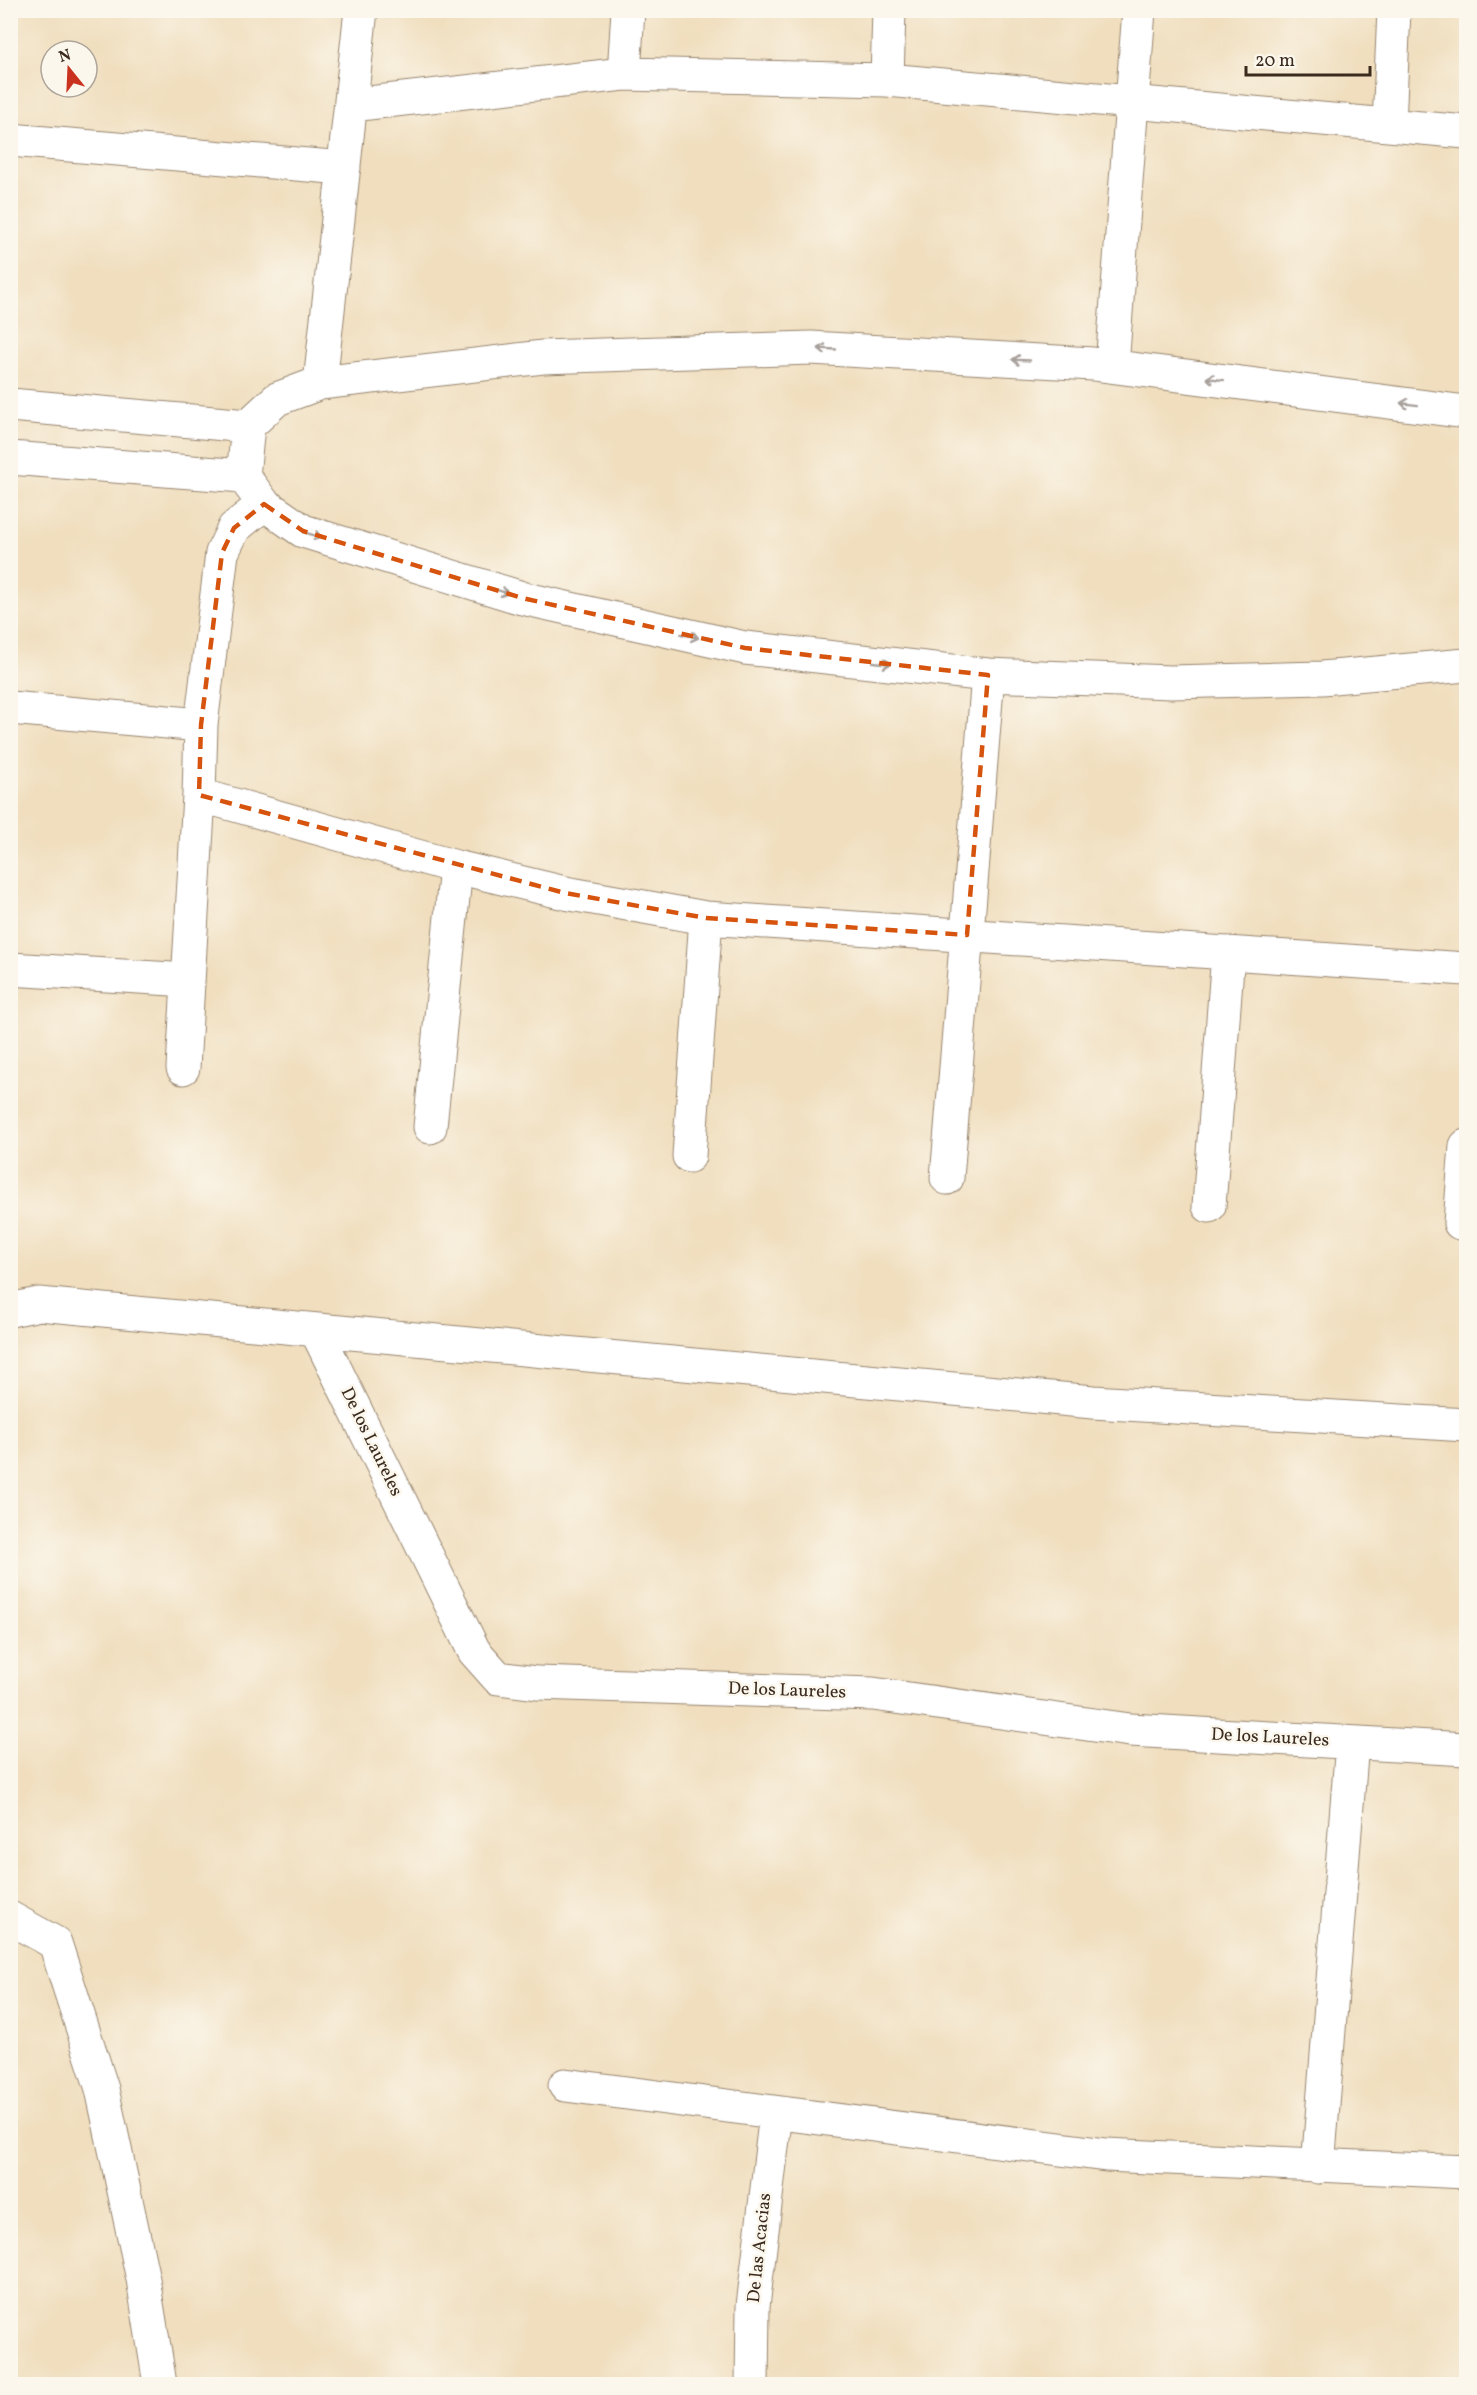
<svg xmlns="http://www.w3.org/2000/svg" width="1477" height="2395" viewBox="0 0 1477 2395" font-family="Vollkorn,serif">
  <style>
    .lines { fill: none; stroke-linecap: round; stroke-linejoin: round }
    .minor-casing { stroke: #96846e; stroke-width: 35 }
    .minor { stroke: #fff; stroke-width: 33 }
    .oneway { stroke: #a79f9a }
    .marked { fill: none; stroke: #d7540e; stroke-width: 4.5; stroke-dasharray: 12 8; stroke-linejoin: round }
    .labels { text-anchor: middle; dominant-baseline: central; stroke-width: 5; stroke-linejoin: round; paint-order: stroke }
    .street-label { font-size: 18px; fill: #3b2a1e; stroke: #fbf7ec }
  </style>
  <rect width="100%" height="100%" fill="#fbf7ec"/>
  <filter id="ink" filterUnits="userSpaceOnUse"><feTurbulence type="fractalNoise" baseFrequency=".0167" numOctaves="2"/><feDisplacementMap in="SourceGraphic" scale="12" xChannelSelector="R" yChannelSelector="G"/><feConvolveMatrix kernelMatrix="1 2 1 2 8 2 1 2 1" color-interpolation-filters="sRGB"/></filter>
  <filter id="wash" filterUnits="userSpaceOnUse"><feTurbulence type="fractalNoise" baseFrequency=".008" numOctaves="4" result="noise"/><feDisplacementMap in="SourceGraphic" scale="24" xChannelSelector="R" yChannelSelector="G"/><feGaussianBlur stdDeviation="1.35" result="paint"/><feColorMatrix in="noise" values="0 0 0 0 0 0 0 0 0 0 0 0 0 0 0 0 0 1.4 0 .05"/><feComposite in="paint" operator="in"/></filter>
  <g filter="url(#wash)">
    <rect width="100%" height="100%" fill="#f0debe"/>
  </g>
  <g filter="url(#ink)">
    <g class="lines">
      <g class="minor-casing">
        <path id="minor" d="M624,74L628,10
          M887,80L889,10
          M351,105L624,74L887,80L1466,132
          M1389,125L1394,10
          M10,140L344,168
          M1112,366L1139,10
          M320,383L361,10
          M10,405L248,426
          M1466,412L1093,364L811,348L543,357L320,383L277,399L248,426L243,476L264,504L303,531L522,598L745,648L988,675L1171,682L1322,678L1466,665
          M10,458L243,476
          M10,708L201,725
          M199,795L456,867L565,893L706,918L1466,969
          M10,969L188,980
          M183,1068L199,795L201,725L222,553L234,528L264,504
          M430,1127L456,867
          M689,1156L706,918
          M947,1178L988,675
          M1209,1206L1228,953
          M1460,1223L1466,1146
          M10,1310L39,1304L1093,1402L1466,1425
          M316,1330L474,1651L498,1678L537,1683L873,1694L1130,1730L1466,1749
          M10,1918L55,1943L102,2089L143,2279L160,2384
          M565,2085L1106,2155L1466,2172
          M1318,2167L1352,1743
          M752,2384L753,2306L776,2113"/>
      </g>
      <use href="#minor" class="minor"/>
    </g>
    <defs><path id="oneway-shaft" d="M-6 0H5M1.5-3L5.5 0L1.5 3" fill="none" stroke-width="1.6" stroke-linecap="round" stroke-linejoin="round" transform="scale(1.5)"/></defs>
    <g class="oneway">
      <use href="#oneway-shaft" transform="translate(827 349) rotate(-177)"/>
      <use href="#oneway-shaft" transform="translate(1021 360) rotate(-177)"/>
      <use href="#oneway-shaft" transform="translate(1215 379) rotate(-173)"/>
      <use href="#oneway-shaft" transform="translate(1409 404) rotate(-173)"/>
      <use href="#oneway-shaft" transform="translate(313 535) rotate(17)"/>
      <use href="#oneway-shaft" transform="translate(500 591) rotate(17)"/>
      <use href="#oneway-shaft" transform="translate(690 636) rotate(13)"/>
      <use href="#oneway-shaft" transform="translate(882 663) rotate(6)"/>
    </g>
  </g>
  <path class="marked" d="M264,504L303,531L522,598L745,648L988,675L967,935L706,918L565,893L199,795L201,725L222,553L234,528Z"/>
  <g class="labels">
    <g class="street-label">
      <text transform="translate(371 1442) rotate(64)">De los Laureles</text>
      <text transform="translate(787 1691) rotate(2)">De los Laureles</text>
      <text transform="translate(1270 1738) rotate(3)">De los Laureles</text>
      <text transform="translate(760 2248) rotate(-84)">De las Acacias</text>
    </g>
  </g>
  <rect width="1477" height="2395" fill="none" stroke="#fbf7ec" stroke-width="36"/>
  <g transform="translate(69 69) rotate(342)"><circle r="28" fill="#fbf7ec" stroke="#aea59a" stroke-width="1.5"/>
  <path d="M0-4.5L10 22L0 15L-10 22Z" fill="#c8321e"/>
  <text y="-9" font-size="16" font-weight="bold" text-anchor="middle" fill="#3b2a1e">N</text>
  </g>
  <path d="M1246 66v9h124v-9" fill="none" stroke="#3b2a1e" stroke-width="3"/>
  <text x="1255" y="66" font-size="18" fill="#3b2a1e" stroke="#fbf7ec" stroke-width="4.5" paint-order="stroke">20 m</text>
</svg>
